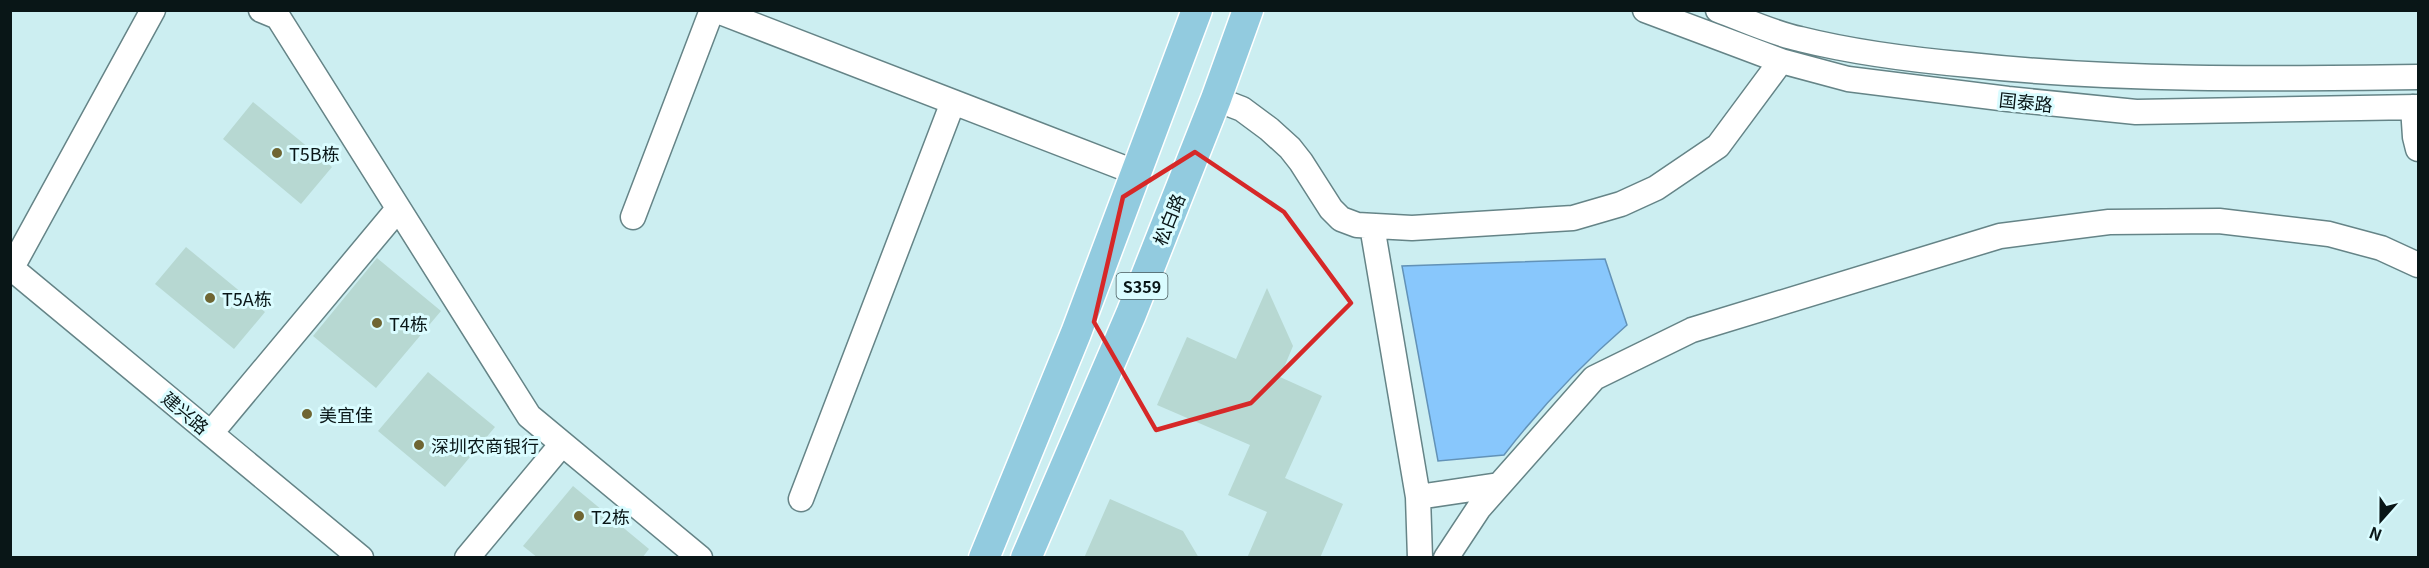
<svg xmlns="http://www.w3.org/2000/svg" width="2429" height="568" viewBox="0 0 2429 568" font-family="Georgia,'Noto Sans SC',serif">
  <style>
    .water { fill: #88c7fc; stroke: #6292b7; stroke-width: 1.5 }
    .building { fill: #b7d8d2 }
    .lines { fill: none; stroke-linecap: round; stroke-linejoin: round }
    .minor-casing { stroke: #658487; stroke-width: 27 }
    .major-casing { stroke: #fff; stroke-width: 33 }
    .minor { stroke: #fff; stroke-width: 24 }
    .major { stroke: #92cbdf; stroke-width: 30 }
    .marked { fill: none; stroke: #d62828; stroke-width: 4.5; stroke-linejoin: round }
    .poi-dot { fill: #6f6633; stroke: #dafcff; stroke-width: 2 }
    .labels { text-anchor: middle; dominant-baseline: central; stroke-width: 6; stroke-linejoin: round; paint-order: stroke }
    .shield { fill: #dafcff; stroke: #485b5d; stroke-width: 1.5 }
    .shield-label { font-size: 16px; font-weight: bold; fill: #091617 }
    .street-label { font-size: 18px; fill: #091617; stroke: #dafcff }
    .poi-label { font-size: 18px; fill: #091617; stroke: #dafcff; text-anchor: start }
  </style>
  <rect width="100%" height="100%" fill="#cceef1"/>
  <path class="water" d="M1605,259L1627,325C1581,365 1541,407 1504,455L1438,461L1402,266Z"/>
  <path class="building" d="M253,102L332,167L301,204L223,139Z
    M186,247L265,312L234,349L155,284Z
    M377,258L441,311L376,388L313,336Z
    M1267,288L1293,346L1280,377L1322,396L1285,478L1343,504L1320,558H1247L1267,512L1228,495L1250,445L1157,405L1187,337L1236,359Z
    M428,372L495,427L445,487L378,431Z
    M573,486L649,549L642,558H538L523,546Z
    M1110,499L1183,531L1199,558H1084Z"/>
  <g class="lines">
    <g class="minor-casing">
      <path id="minor" d="M261,10L278,17L529,416L700,558
        M715,10L1137,173
        M1645,10L1781,61L1848,79L2008,99L2136,112L2418,107
        M1718,10C1745,20 1772,33 1800,39C1856,53 1913,60 1970,65C2119,81 2269,79 2418,77
        M1216,99L1242,109L1269,129L1290,148L1301,162L1331,209L1341,219L1357,225L1412,228L1573,218L1621,204L1656,188L1718,146L1781,61
        M2413,107L2415,137L2418,149
        M633,217L712,10
        M1372,226L1418,497L1420,558
        M10,267L361,558
        M10,271L153,10
        M211,433L398,209
        M1418,497L1499,485
        M801,499L953,102
        M467,558L562,444
        M1446,558L1479,508L1594,378L1692,330L2000,236L2109,222L2219,221L2329,234L2381,248L2418,265"/>
    </g>
    <g class="major-casing">
      <path id="major" d="M984,558L1076,333L1197,10
        M1026,558L1131,314L1216,99L1248,10"/>
    </g>
    <use href="#minor" class="minor"/>
    <use href="#major" class="major"/>
  </g>
  <path class="marked" d="M1195,152L1284,212L1351,303L1251,403L1156,430L1094,322L1123,197Z"/>
  <g class="poi-dot">
    <circle cx="277" cy="153" r="6"/>
    <circle cx="210" cy="298" r="6"/>
    <circle cx="377" cy="323" r="6"/>
    <circle cx="307" cy="414" r="6"/>
    <circle cx="419" cy="445" r="6"/>
    <circle cx="579" cy="516" r="6"/>
  </g>
  <g class="labels">
    <rect class="shield" x="1116.5" y="273" width="51" height="26" rx="4.5"/>
    <g class="shield-label">
      <text x="1142" y="286">S359</text>
    </g>
    <g class="street-label">
      <text transform="translate(2026 101) rotate(6)">国泰路</text>
      <text transform="translate(1168 219) rotate(-68)">松白路</text>
      <text transform="translate(186 412) rotate(40)">建兴路</text>
    </g>
    <g class="poi-label">
      <text x="289" y="153">T5B栋</text>
      <text x="222" y="298">T5A栋</text>
      <text x="389" y="323">T4栋</text>
      <text x="319" y="414">美宜佳</text>
      <text x="431" y="445">深圳农商银行</text>
      <text x="591" y="516">T2栋</text>
    </g>
  </g>
  <rect width="2429" height="568" fill="none" stroke="#091617" stroke-width="24"/>
  <g transform="translate(2381 520) rotate(201)" stroke="#dafcff" stroke-width="4.5" paint-order="stroke">
  <path d="M0-4.5L10 22L0 15L-10 22Z" fill="#091617"/>
  <text y="-9" font-size="16" font-weight="bold" text-anchor="middle" fill="#091617">N</text>
  </g>
</svg>
